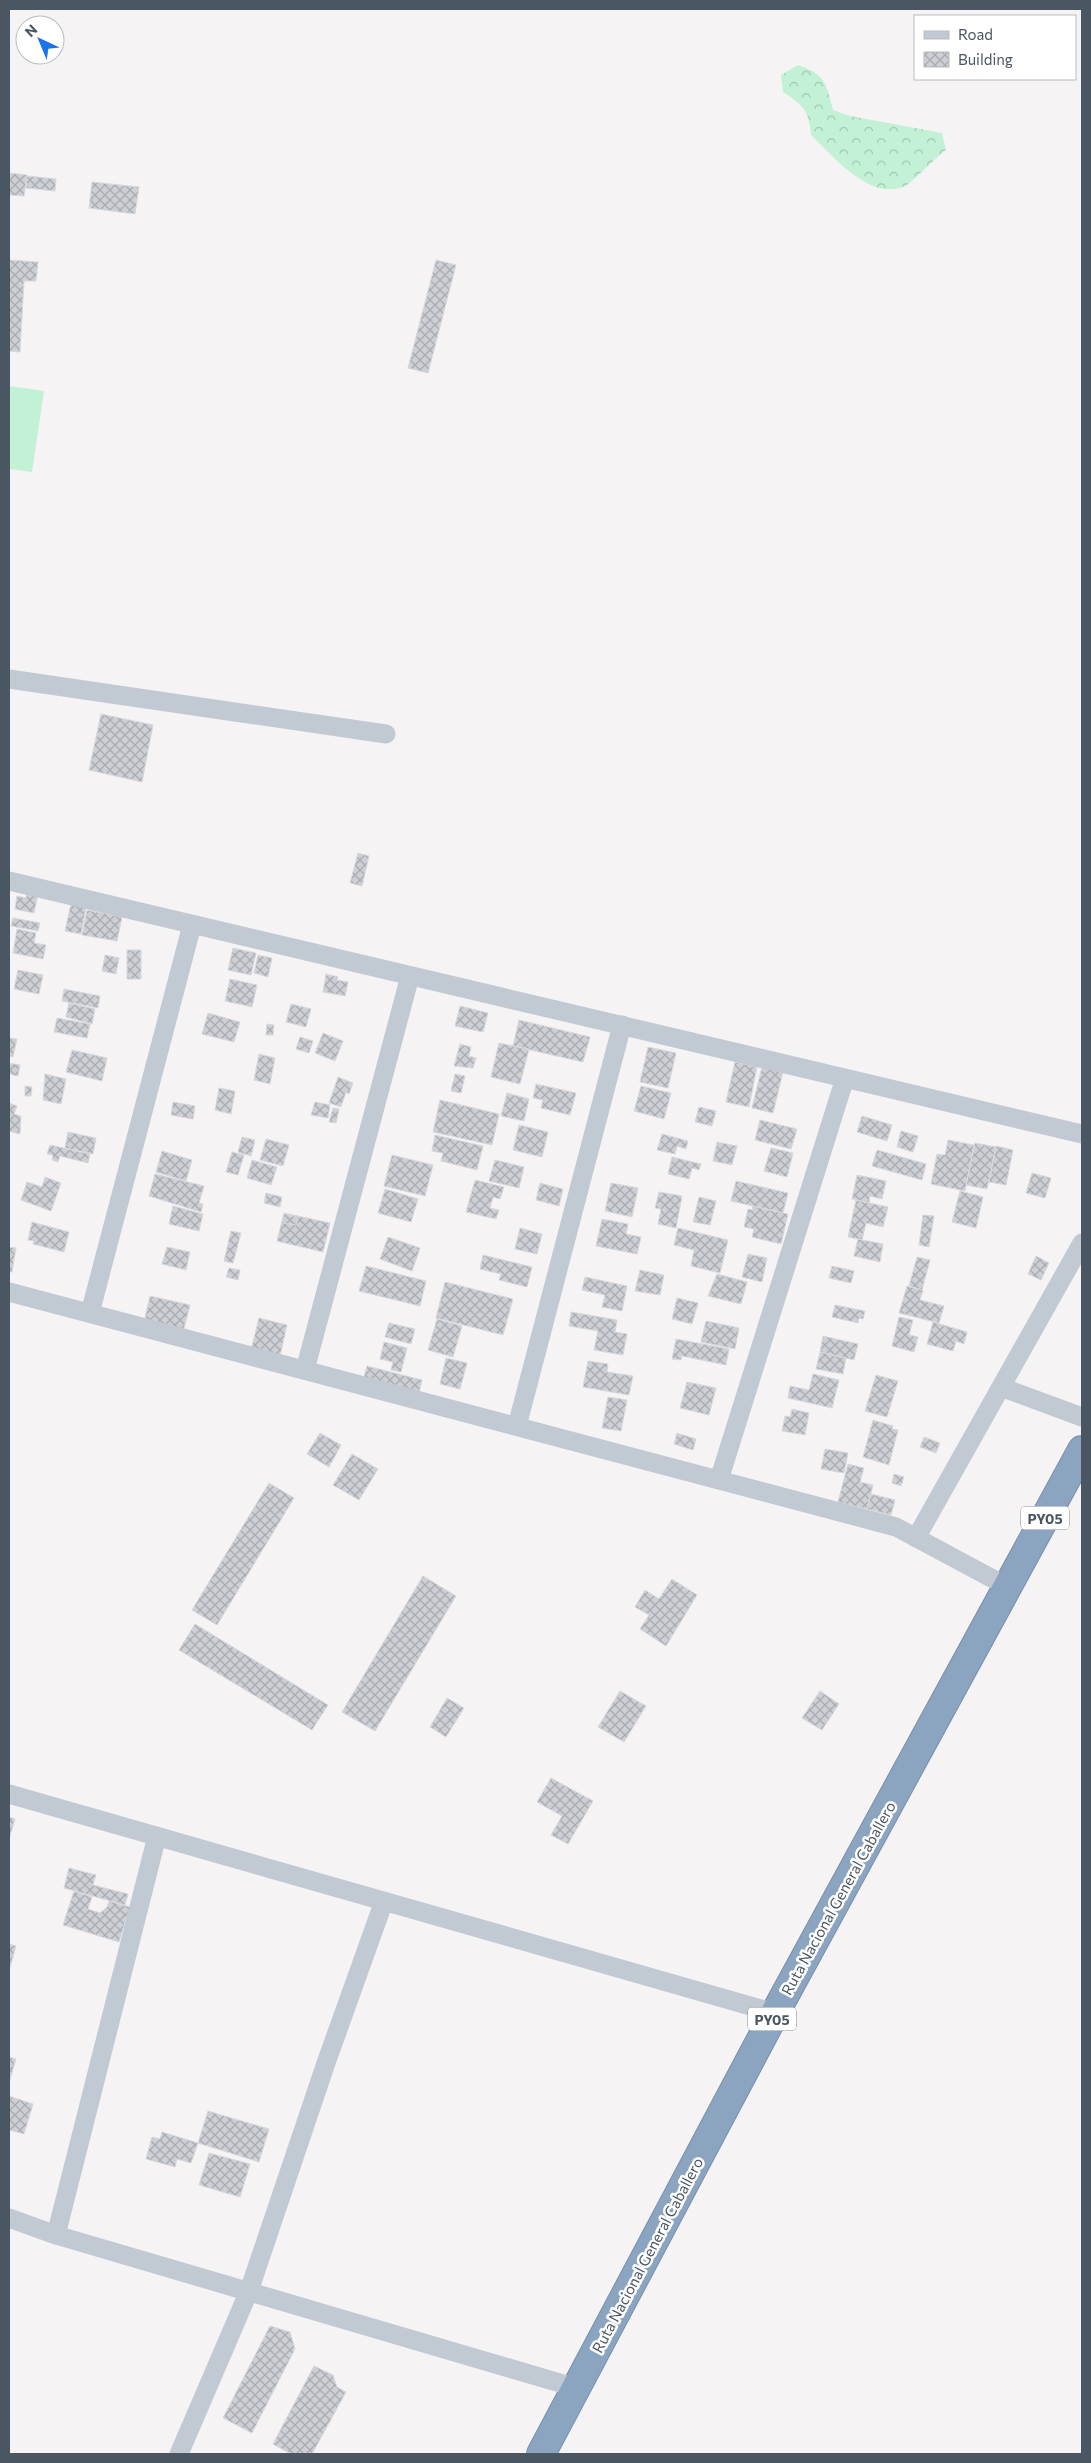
<svg xmlns="http://www.w3.org/2000/svg" width="1091" height="2463" viewBox="0 0 1091 2463" font-family="Commissioner,sans-serif">
  <style>
    .forest { fill: url(#forest-crowns) }
    .pitch { fill: #c3f1d5 }
    .building { fill: url(#building-cross-hatch); stroke: #d7d9de }
    .lines { fill: none; stroke-linecap: round; stroke-linejoin: round }
    .highway-casing { stroke: #7690ad; stroke-width: 30 }
    .street { stroke: #c1cad2; stroke-width: 19 }
    .highway { stroke: #8ba5c1; stroke-width: 28 }
    .labels { text-anchor: middle; dominant-baseline: central; stroke-width: 5; stroke-linejoin: round; paint-order: stroke }
    .shield { fill: #fff; stroke: #808990; stroke-width: 1 }
    .shield-label { font-size: 14px; font-weight: bold; fill: #4a5661 }
    .street-label { font-size: 15px; fill: #4a5661; stroke: #fff }
  </style>
  <defs>
    <pattern id="forest-crowns" width="20" height="18" patternUnits="userSpaceOnUse" patternTransform="scale(1.25)"><rect width="20" height="18" fill="#c3f1d5"/><path d="M2 6a3 3 0 1 1 6 0M12 15a3 3 0 1 1 6 0" fill="none" stroke="#a0c6b0"/></pattern>
    <pattern id="building-cross-hatch" width="8" height="8" patternUnits="userSpaceOnUse" patternTransform="scale(1.25)"><rect width="8" height="8" fill="#cdcfd5"/><path d="M0 0l8 8M0 8l8-8" fill="none" stroke="#a8abb0"/></pattern>
  </defs>
  <rect width="100%" height="100%" fill="#f5f3f3"/>
  <path class="forest" d="M798,65C826,75 826,83 833,110L850,116L942,133L946,150C936,157 912,183 905,186C870,202 833,156 811,135C809,110 803,105 783,92L781,75Z"/>
  <path class="pitch" d="M9,386L44,391L32,472L9,469Z"/>
  <path class="building" d="M9,173L27,175L24,196L9,195Z
    M27,176L56,179L55,191L26,188Z
    M92,182L139,187L135,214L89,208Z
    M9,260L38,262L36,281H24L20,352L9,351Z
    M436,260L456,265L428,373L408,368Z
    M101,714L153,725L142,782L89,770Z
    M358,853L369,856L362,886L350,883Z
    M27,892L38,894L34,913L15,909L17,896L26,898Z
    M72,899L87,902L81,934L65,931Z
    M87,910L122,917L117,941L82,935Z
    M13,918L40,923L38,931L11,926Z
    M17,929L36,933L34,943L46,945L43,959L13,953Z
    M233,948L256,953L251,975L228,970Z
    M127,950H141V979H127Z
    M105,955L119,958L116,974L102,971Z
    M258,955L272,958L268,977L254,973Z
    M18,970L43,975L39,994L14,989Z
    M326,974L338,977L337,980L348,982L345,996L323,992Z
    M230,979L257,985L252,1007L225,1001Z
    M64,989L100,996L98,1008L62,1001Z
    M69,1003L95,1009L92,1024L66,1017Z
    M291,1004L311,1009L306,1027L286,1022Z
    M460,1006L488,1013L483,1032L455,1026Z
    M208,1013L240,1022L234,1042L202,1034Z
    M57,1018L90,1024L87,1038L54,1032Z
    M519,1020L590,1037L583,1062L513,1046Z
    M267,1024L274,1025L273,1035H266Z
    M323,1033L343,1041L335,1061L315,1053Z
    M300,1037L313,1041L309,1053L296,1049Z
    M9,1038L17,1039L13,1057L9,1056Z
    M499,1043L529,1049L520,1084L491,1077Z
    M460,1044L471,1047L469,1056L476,1058L473,1068L454,1066Z
    M648,1047L676,1053L668,1088L640,1082Z
    M72,1050L107,1058L102,1081L66,1072Z
    M259,1054L275,1058L270,1084L254,1080Z
    M735,1062L757,1067L749,1107L726,1102Z
    M9,1063L20,1065L18,1076L9,1074Z
    M762,1067L783,1072L773,1113L752,1108Z
    M45,1074L66,1079L61,1104L43,1100Z
    M455,1074L465,1076L461,1093L451,1091Z
    M338,1077L353,1083L349,1094L346,1092L341,1107L329,1103Z
    M536,1084L576,1093L570,1115L541,1108L543,1100L533,1098Z
    M25,1086L32,1087L31,1096H25Z
    M641,1086L671,1093L664,1119L634,1111Z
    M219,1088L235,1091L231,1114L215,1110Z
    M507,1093L529,1099L524,1121L501,1116Z
    M440,1100L499,1114L492,1145L433,1132Z
    M173,1102L195,1106L193,1119L171,1115Z
    M315,1102L330,1105L328,1118L311,1115Z
    M9,1103L17,1106L14,1114L21,1116L20,1134L9,1131Z
    M699,1107L716,1111L712,1126L695,1122Z
    M333,1108L339,1109L336,1123L329,1122Z
    M862,1116L892,1125L887,1141L857,1132Z
    M760,1120L797,1129L791,1149L755,1140Z
    M519,1125L548,1132L542,1157L513,1150Z
    M901,1131L918,1136L913,1152L897,1147Z
    M68,1132L96,1138L93,1154L65,1148Z
    M662,1134L688,1141L686,1149L677,1146L675,1154L657,1150Z
    M435,1135L483,1146L477,1170L441,1161L443,1153L432,1151Z
    M242,1137L255,1140L251,1156L238,1152Z
    M266,1139L289,1145L283,1166L260,1160Z
    M948,1140L974,1145L965,1191L931,1184L937,1154L945,1155Z
    M717,1142L737,1146L732,1165L713,1161Z
    M975,1143L996,1147L987,1189L966,1185Z
    M50,1145L90,1154L88,1163L60,1156L58,1162L52,1160L53,1155L47,1154Z
    M996,1146L1013,1150L1006,1185L989,1182Z
    M771,1148L793,1153L787,1177L764,1171Z
    M877,1150L926,1164L922,1180L872,1166Z
    M162,1151L192,1160L186,1181L156,1172Z
    M232,1152L244,1155L238,1175L226,1172Z
    M392,1155L433,1165L425,1196L384,1186Z
    M672,1157L701,1164L699,1170L692,1168L689,1179L668,1174Z
    M252,1160L277,1167L271,1185L247,1178Z
    M495,1160L524,1167L519,1188L489,1181Z
    M1032,1173L1051,1178L1045,1198L1026,1193Z
    M155,1174L204,1186L199,1203L203,1204L201,1212L149,1196Z
    M857,1175L886,1181L882,1199L870,1196L869,1203L852,1199Z
    M45,1177L61,1183L51,1211L21,1200L27,1182L42,1187Z
    M475,1180L504,1187L500,1199L493,1197L490,1208L499,1210L496,1219L466,1212Z
    M736,1181L788,1193L783,1213L731,1201Z
    M540,1183L563,1189L559,1206L536,1200Z
    M611,1183L638,1188L632,1217L605,1211Z
    M385,1189L418,1199L411,1222L378,1213Z
    M960,1191L983,1197L976,1228L952,1222Z
    M659,1192L682,1196L676,1228L658,1224L661,1209L655,1208Z
    M266,1193L282,1197L280,1207L264,1203Z
    M699,1197L716,1201L710,1225L693,1222Z
    M856,1200L888,1207L883,1227L866,1223L862,1240L848,1237Z
    M173,1206L203,1214L199,1231L169,1224Z
    M753,1206L788,1214L781,1244L752,1237L754,1229L744,1227L748,1209L752,1210Z
    M284,1213L330,1223L323,1252L277,1241Z
    M284,1214L298,1217L296,1225L282,1223Z
    M923,1215L934,1216L929,1247L919,1245Z
    M602,1219L628,1224L626,1234L641,1237L637,1254L596,1246Z
    M32,1222L69,1232L64,1252L33,1244L34,1241L28,1240Z
    M520,1228L542,1234L537,1254L515,1249Z
    M678,1228L728,1240L720,1273L691,1266L694,1250L674,1245Z
    M231,1231L241,1233L233,1263L224,1261Z
    M388,1237L420,1248L412,1271L380,1259Z
    M858,1239L883,1244L880,1262L854,1256Z
    M9,1247L16,1248L12,1272H9Z
    M167,1247L190,1252L186,1270L162,1264Z
    M748,1254L767,1258L762,1282L742,1277Z
    M483,1255L532,1267L527,1287L499,1280L501,1274L480,1269Z
    M1036,1256L1049,1263L1041,1280L1028,1274Z
    M917,1257L930,1260L922,1290L909,1286Z
    M366,1266L426,1281L420,1306L359,1291Z
    M832,1266L854,1271L851,1283L829,1278Z
    M229,1268L240,1270L238,1280L226,1277Z
    M640,1270L664,1275L660,1295L635,1291Z
    M717,1274L747,1282L741,1304L708,1296Z
    M585,1277L627,1286L622,1311L602,1307L605,1295L582,1290Z
    M445,1282L513,1299L503,1335L436,1318Z
    M907,1286L923,1290L920,1300L944,1306L939,1323L899,1313Z
    M150,1296L190,1305L183,1332L144,1322Z
    M677,1298L698,1303L692,1324L672,1319Z
    M835,1305L865,1311L863,1319L859,1318L858,1323L832,1317Z
    M571,1312L617,1320L615,1332L627,1334L623,1355L594,1350L598,1331L569,1326Z
    M899,1317L913,1320L909,1335L918,1337L914,1352L892,1346Z
    M259,1318L287,1325L280,1356L251,1350Z
    M437,1319L462,1326L453,1357L428,1350Z
    M706,1321L739,1328L735,1349L701,1342Z
    M933,1322L967,1332L964,1344L956,1341L953,1351L927,1344Z
    M389,1323L415,1329L411,1344L385,1337Z
    M823,1336L858,1344L854,1360L820,1352Z
    M676,1339L729,1349L726,1365L682,1356L681,1360L672,1359Z
    M384,1342L407,1348L401,1372L391,1370L393,1362L380,1359Z
    M820,1352L846,1358L843,1374L816,1369Z
    M446,1358L467,1363L460,1389L440,1384Z
    M588,1361L608,1364L607,1372L633,1376L629,1395L583,1387Z
    M367,1366L422,1380L418,1398L362,1384Z
    M813,1374L839,1380L832,1408L788,1398L790,1386L809,1390Z
    M876,1375L898,1381L887,1417L865,1411Z
    M687,1382L716,1388L709,1415L680,1408Z
    M608,1397L627,1400L621,1431L602,1428Z
    M792,1409L809,1413L805,1435L782,1431L785,1416L790,1417Z
    M873,1420L893,1426L892,1429L898,1430L889,1465L863,1457Z
    M320,1433L341,1445L329,1467L307,1454Z
    M677,1433L696,1439L693,1450L674,1444Z
    M924,1437L940,1443L936,1453L920,1447Z
    M825,1449L848,1453L844,1473L821,1469Z
    M352,1454L378,1469L359,1500L333,1485Z
    M848,1464L864,1468L860,1482L873,1485L867,1509L838,1502Z
    M894,1474L904,1477L901,1486L892,1483Z
    M269,1483L294,1498L217,1625L192,1610Z
    M871,1494L895,1500L891,1515L867,1509Z
    M423,1576L456,1596L375,1731L342,1712Z
    M672,1579L697,1595L666,1646L640,1629L649,1615L635,1607L645,1590L659,1599Z
    M195,1624L328,1705L312,1730L179,1650Z
    M620,1691L646,1706L624,1742L598,1727Z
    M820,1691L839,1704L822,1730L802,1718Z
    M447,1698L464,1708L446,1737L430,1727Z
    M551,1778L593,1801L568,1844L551,1835L562,1816L537,1802Z
    M9,1817L15,1819L9,1839Z
    M69,1868L96,1875L93,1885L128,1894L125,1905L64,1888Z
    M74,1891L92,1897L88,1909L100,1913L107,1907L109,1901L130,1907L119,1942L63,1925Z
    M9,1944L16,1946L9,1971Z
    M9,2057L16,2059L9,2083Z
    M9,2096L33,2104L24,2134L9,2130Z
    M208,2111L269,2129L259,2162L198,2143Z
    M162,2132L198,2143L191,2163L177,2159L175,2167L146,2159L152,2137L160,2139Z
    M209,2153L250,2164L240,2197L199,2185Z
    M270,2326L290,2332L295,2349L252,2433L223,2418Z
    M314,2366L333,2375L337,2387L346,2392L312,2454H291L273,2444Z"/>
  <g class="lines">
    <g class="highway-casing">
      <path id="highway" d="M541,2454L775,2013L1082,1450"/>
    </g>
    <path class="street" d="M9,679L386,734
      M9,881L1082,1134
      M9,1292L896,1527L1008,1587
      M90,1313L192,925
      M305,1370L410,976
      M1001,1387L1082,1417
      M517,1426L622,1025
      M719,1480L845,1078
      M916,1538L1082,1243
      M9,1794L775,2013
      M9,2218L56,2235L577,2388
      M56,2235L157,1836
      M179,2454L249,2291L326,2063L384,1901"/>
    <use href="#highway" class="highway"/>
  </g>
  <g class="labels">
    <g class="shield">
      <rect x="1021" y="1506.5" width="48" height="23" rx="4"/>
      <rect x="748" y="2007.5" width="48" height="23" rx="4"/>
    </g>
    <g class="shield-label">
      <text x="1045" y="1518">PY05</text>
      <text x="772" y="2019">PY05</text>
    </g>
    <g class="street-label">
      <text transform="translate(838 1898) rotate(-61)">Ruta Nacional General Caballero</text>
      <text transform="translate(647 2255) rotate(-62)">Ruta Nacional General Caballero</text>
    </g>
  </g>
  <rect width="1091" height="2463" fill="none" stroke="#4a5661" stroke-width="20"/>
  <rect x="914" y="15" width="162" height="65" fill="#ffffff" stroke="#b7bbc0"/>
  <rect x="924" y="31" width="25" height="8" fill="#c1cad2" stroke="#b7bbc0"/>
  <text x="958" y="40" font-size="15" fill="#4a5661">Road</text>
  <rect x="924" y="52" width="25" height="15" fill="url(#building-cross-hatch)" stroke="#b7bbc0"/>
  <text x="958" y="65" font-size="15" fill="#4a5661">Building</text>
  <g transform="translate(40 40) rotate(316)"><circle r="24" fill="#ffffff" stroke="#b7bbc0"/>
  <path d="M0-4L9 19L0 12L-9 19Z" fill="#1a73e8"/>
  <text y="-8" font-size="14" font-weight="bold" text-anchor="middle" fill="#4a5661">N</text>
  </g>
</svg>
